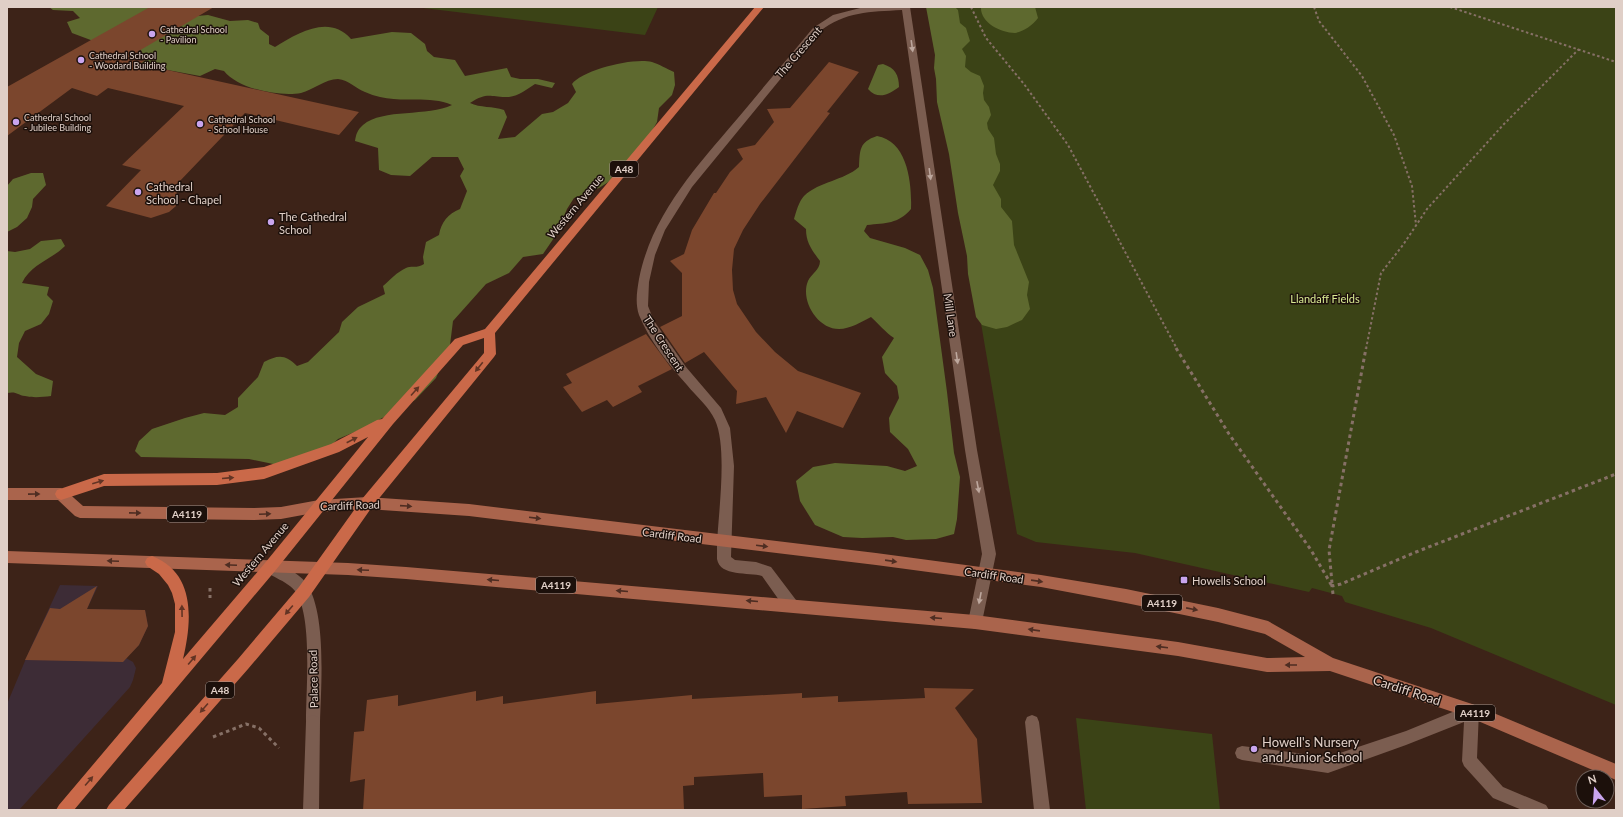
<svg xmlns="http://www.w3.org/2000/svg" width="1623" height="817" viewBox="0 0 1623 817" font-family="Lato,sans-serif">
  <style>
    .commercial { fill: #3d2c36 }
    .green { fill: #3b4316 }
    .forest { fill: #5e692f }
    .building { fill: #7b462d }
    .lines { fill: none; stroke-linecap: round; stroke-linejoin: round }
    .path-far1 { stroke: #867066; stroke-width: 2; stroke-dasharray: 2.5 2.5; stroke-linecap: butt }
    .path { stroke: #867066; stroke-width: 3; stroke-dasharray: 3.5 3.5; stroke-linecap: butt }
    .lane { fill: #7b5d50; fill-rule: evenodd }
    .street { fill: #7b5d50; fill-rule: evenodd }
    .primary { fill: #aa644c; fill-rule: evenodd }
    .highway { fill: #ca6949; fill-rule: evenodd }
    .oneway { fill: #bda79d }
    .oneway2 { fill: #623424 }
    .oneway3 { fill: #4e2d22 }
    .poi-dot { fill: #c9a5ee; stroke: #1c100b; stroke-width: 1.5 }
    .labels { text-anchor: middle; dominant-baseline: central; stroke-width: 3; stroke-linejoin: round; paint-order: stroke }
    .far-poi-label { font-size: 9px; fill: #e0cfc7; stroke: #1c100b; text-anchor: start }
    .shield { fill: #1c100b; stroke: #a5968f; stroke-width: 1 }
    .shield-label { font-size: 10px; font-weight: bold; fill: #e0cfc7 }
    .street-label { font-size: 11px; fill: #e0cfc7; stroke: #1c100b }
    .poi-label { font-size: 11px; fill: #e0cfc7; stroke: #1c100b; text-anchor: start }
    .park-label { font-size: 11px; fill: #d9ea93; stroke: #1c100b }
    .near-street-label { font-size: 13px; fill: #e0cfc7; stroke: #1c100b }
    .near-poi-label { font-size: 13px; fill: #e0cfc7; stroke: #1c100b; text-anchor: start }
  </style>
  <rect width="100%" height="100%" fill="#3d2318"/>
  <path class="commercial" d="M60,585L98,586L87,609L145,610L148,626L139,645L126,658L133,662L136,668L133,680L130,687L19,810H7V704L30,649Z"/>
  <path class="green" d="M415,7H658L645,35Z
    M927,7H1616V705L1431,628L1345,602L1342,596L1312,588L1309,592L1135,553L1036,542L1017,534Z
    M1076,718L1212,734L1220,810H1086Z"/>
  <path class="forest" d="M49,7H159L197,16L208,15L230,21L248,20L258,23L260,29L269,36V44L275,47C298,33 329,14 351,39L392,32L411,33L425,44L427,51L434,57L455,60L465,76L507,68L511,77L520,79H538L555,83L552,88L535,84C527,89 519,96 509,97C490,98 489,91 470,103C480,108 493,106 504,110L507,117L498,139L515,137L542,114L553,112L568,103L576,92L572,84C582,70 634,57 652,62C659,64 667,69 674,72L675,85L672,95L659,108L657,122L632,167L599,188L574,198L567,209L556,235L543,254L523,257L509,273L486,284L453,321L450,345L436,378L415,400L364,428L338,439L324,452L278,465L249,459L141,457L135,451L139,441L152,429L185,418L204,413L225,415L238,407V398L258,377L264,362C278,355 285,354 297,366L308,362L339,332L342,322L358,307L385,294L383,286C390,280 397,272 406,268C413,265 416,269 424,264L423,257L426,242L439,235C441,222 448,214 460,209L467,191L460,176L464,169L458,157H432L410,176L391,175L379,170L378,148L355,141C356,135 357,130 363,125C383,108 428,117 452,105C429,95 404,103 380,97C375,96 370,94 365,92C356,89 349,80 338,79C325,79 313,90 301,93C280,97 238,89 224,71L215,69L200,76L146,66L140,63L143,56L141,50L136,46L96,42L72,33L67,22L80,18L73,11L53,10Z
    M926,7H955L958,10L960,23L966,28L970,41L962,49L966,56L965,67L971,72L980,76L984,86L983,93L984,100L989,107L991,115L987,123L988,129L994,138L996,154L1000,164V171L993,185L1001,199V207L1012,221L1014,245L1029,282L1027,295L1030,309L1022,320L1007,327L996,329L982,325L976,317L968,274L967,256L958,213L949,154L937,102L936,79L934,68L935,55Z
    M981,7H1035L1038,18C1033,25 1023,32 1015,33C1000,33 980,22 981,7Z
    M883,64C895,68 899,75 899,87C888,95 878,100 868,89L878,65Z
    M877,136C908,141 912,184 911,209C898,224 886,223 867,225L864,231L870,238L905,248L920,255L928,270L933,288L947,392L954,453L960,477L957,519L954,534L936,539L906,540L893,537L862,538L843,537L815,525L800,501L796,481L813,467L835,463L887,466L905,471L917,466L908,449L890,432L889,418L899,398L897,386L885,373L882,357L894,338C885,332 879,324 871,317C861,322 850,329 839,329C817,329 800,300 808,281C811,274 820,270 820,261C812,250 806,243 806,229L794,219C796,212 799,201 804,196C820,181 843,181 859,167C860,150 859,142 877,136Z
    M31,173H43L46,185L33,199L32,207L27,218L17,227L7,232V186L13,179Z
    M61,239L65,246C51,260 31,264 22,283L49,287L47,295L53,301L49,314L41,324L25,331L19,343L17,357L36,374L53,381L51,396C42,397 34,398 25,396C17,395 17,391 7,393V251L15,252L30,249L41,241Z"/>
  <path class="building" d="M150,7H214L137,52L151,56L140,64L359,112L339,135L245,113L178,183L176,206L169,212L151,218L106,206L141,170L122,165L184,106L108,88L97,96L72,88L7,136V87Z
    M829,62L859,72L827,112L830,113L760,204L743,230L734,249L732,270L733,290L737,304L756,332L775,352L798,371L861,393L843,428L797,411L786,433L766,397L736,404L737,391L704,352L685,363L660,327L682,316V273L670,261L684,254L692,230L714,193H716L730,172L743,159L737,149L755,145L774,122L767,109L790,108Z
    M646,334L672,369L638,386L642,392L613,407L607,400L582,412L563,387L572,383L566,374Z
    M97,586L87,609L145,610L148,626L139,645L123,662L25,660L50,608L60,609Z
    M924,688L974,689L955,708L977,739L982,803L908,804L907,792L845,796L846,806L802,809V795L764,797L763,773L694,777V785L683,786L684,810H363L365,779L350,782L354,732L364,731L367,700L398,695V706L476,691V701L503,696V704L596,691V704L692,695V699L802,693V698L838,696V702L925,698Z"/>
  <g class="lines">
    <path class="path-far1" d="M971,7L986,38L1024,84L1068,145L1177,349
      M1314,7L1319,21L1362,76L1394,135L1412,186L1416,225
      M1450,7L1616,62
      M1366,349L1381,273L1403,245L1427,209L1504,124L1579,49"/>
    <path class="path" d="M1176,348L1229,434L1311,550L1332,586
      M1332,583L1329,550L1366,348
      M210,588V598
      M1333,594L1332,586L1341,584L1416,552L1616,474
      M213,737L246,724L259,728L279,748"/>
    <path class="lane" d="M270,561C283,566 298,572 306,583C327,612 321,687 320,722L318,727L313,729L308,727L306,722C306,689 312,624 298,596C291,580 268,578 263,567L265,563Z
      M1472,704L1477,706L1479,711L1477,758L1503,787L1546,805L1549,810H1522L1493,798L1464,766L1462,761L1464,722L1406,745L1328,773L1242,760L1237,758L1235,753L1237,748L1242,746L1328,757L1406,731Z"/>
    <path class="street" d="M864,7H910L977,450L996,554L982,622L980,627L975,629L970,627L968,622L982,554L965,450L902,10C869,12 846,11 819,32L692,187L665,230L655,255L649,282L648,306L654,321L686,367L721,408L730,428L734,466L731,557L735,560L756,562L771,567L796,600L798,605L796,610L791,612L786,610L762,576C749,572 720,577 717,559C717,555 717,551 717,546C718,514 728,449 715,420C709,407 696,396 687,385C669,365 649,340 639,315C635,303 637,291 639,279C652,212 701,162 743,112C766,84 790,56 813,28L833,15Z
      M313,715L318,717L320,722L319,810H303L306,722L308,717Z
      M1032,715L1037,717L1039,722L1050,810H1034L1025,722L1027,717Z"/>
    <path class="primary" d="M7,488H61L65,490L83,506L254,508L281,507L319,500L367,497L469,504L876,553L1041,575L1126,589L1218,608L1268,621L1333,658L1472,704L1616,764V780L1471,718L1330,671L1267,672L1178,656L975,629L406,579L348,575L7,563V551L348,563L406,567L975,615L1178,642L1267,658L1305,657L1265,634L1218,622L1126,603L1041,587L876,565L469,516L367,509L319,512L281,519L254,520L80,518L75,516L58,500H7Z"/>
    <path class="highway" d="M755,7H764L495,333L496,354L494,357L372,507L309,597L248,669L124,810H106L109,805L238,659L299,587L362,499L484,353V338L463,345L393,424L275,571L74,810H56L59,805L162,683L175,632V604L172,593L168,585L159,574L147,566L145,562L147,558L152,556C196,573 192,621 183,659L265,563L368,437L339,452L264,479L217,485L104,486L61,500L57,498L55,494L57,490L104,474L217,473L264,467L331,444L377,420L382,419L455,339L485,329Z"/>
  </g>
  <defs><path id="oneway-solid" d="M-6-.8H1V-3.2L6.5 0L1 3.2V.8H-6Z"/></defs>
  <g class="oneway">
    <use href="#oneway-solid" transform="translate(912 46) rotate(82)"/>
    <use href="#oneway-solid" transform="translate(930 174) rotate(82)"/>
    <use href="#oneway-solid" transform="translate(957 358) rotate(82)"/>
    <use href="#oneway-solid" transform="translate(978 487) rotate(79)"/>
    <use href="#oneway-solid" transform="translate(980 598) rotate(101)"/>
  </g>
  <g class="oneway2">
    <use href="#oneway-solid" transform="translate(479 367) rotate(129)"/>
    <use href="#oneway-solid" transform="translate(415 391) rotate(-48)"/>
    <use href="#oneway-solid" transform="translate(352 440) rotate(-27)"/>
    <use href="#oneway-solid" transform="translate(228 478) rotate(-5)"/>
    <use href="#oneway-solid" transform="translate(98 482) rotate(-16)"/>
    <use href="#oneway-solid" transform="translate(289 610) rotate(130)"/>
    <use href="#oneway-solid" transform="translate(182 611) rotate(-91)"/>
    <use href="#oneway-solid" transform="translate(192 660) rotate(-50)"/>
    <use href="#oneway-solid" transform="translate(204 708) rotate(131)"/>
    <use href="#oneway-solid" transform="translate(89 781) rotate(-49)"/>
  </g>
  <g class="oneway3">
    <use href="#oneway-solid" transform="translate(34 494) rotate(-1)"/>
    <use href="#oneway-solid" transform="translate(406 506) rotate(4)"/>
    <use href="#oneway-solid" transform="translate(135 513) rotate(1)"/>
    <use href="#oneway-solid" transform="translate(265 514) rotate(-3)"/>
    <use href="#oneway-solid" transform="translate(535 518) rotate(7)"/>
    <use href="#oneway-solid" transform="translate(762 546) rotate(7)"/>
    <use href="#oneway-solid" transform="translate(113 561) rotate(-178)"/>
    <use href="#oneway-solid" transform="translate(891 561) rotate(8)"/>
    <use href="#oneway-solid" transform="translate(231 565) rotate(-177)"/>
    <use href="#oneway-solid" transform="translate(363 570) rotate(-177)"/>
    <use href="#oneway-solid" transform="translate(493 580) rotate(-175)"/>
    <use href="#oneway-solid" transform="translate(1037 581) rotate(8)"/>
    <use href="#oneway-solid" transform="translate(622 591) rotate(-175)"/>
    <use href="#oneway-solid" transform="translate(752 601) rotate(-175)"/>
    <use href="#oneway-solid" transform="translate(1192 609) rotate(11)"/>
    <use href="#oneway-solid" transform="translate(936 618) rotate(-175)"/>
    <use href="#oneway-solid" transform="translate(1034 630) rotate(-172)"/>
    <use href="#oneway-solid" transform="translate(1162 647) rotate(-173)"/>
    <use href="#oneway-solid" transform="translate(1291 665) rotate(180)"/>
  </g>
  <g class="poi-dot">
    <circle cx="152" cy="34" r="4"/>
    <circle cx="81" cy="60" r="4"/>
    <circle cx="16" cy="122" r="4"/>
    <circle cx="200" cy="124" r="4"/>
    <circle cx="138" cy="192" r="4"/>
    <circle cx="271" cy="222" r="4"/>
    <rect x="1180" y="576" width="8" height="8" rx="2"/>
    <circle cx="1254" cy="749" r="4"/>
  </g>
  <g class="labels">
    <g class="far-poi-label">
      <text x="160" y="29">Cathedral School<tspan x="160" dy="10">- Pavilion</tspan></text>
      <text x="89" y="55">Cathedral School<tspan x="89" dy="10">- Woodard Building</tspan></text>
      <text x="24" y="117">Cathedral School<tspan x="24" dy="10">- Jubilee Building</tspan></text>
      <text x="208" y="119">Cathedral School<tspan x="208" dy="10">- School House</tspan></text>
    </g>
    <g class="shield">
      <rect x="610" y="161" width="28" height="16" rx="3"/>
      <rect x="167" y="506" width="40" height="16" rx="3"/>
      <rect x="536" y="577" width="40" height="16" rx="3"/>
      <rect x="1142" y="595" width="40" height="16" rx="3"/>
      <rect x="206" y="682" width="28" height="16" rx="3"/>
      <rect x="1455" y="705" width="40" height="16" rx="3"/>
    </g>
    <g class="shield-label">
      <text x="624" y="169">A48</text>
      <text x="187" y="514">A4119</text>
      <text x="556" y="585">A4119</text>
      <text x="1162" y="603">A4119</text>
      <text x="220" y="690">A48</text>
      <text x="1475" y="713">A4119</text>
    </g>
    <g class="street-label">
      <text transform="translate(798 52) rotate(-49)">The Crescent</text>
      <text transform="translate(575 206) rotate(-50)">Western Avenue</text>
      <text transform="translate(951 315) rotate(82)">Mill Lane</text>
      <text transform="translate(664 343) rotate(57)">The Crescent</text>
      <text transform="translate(350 505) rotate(-2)">Cardiff Road</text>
      <text transform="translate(672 535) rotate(7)">Cardiff Road</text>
      <text transform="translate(260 554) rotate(-50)">Western Avenue</text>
      <text transform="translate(994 575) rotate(8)">Cardiff Road</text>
      <text transform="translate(313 679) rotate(-91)">Palace Road</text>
    </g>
    <g class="poi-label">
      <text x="146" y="186">Cathedral<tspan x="146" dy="13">School - Chapel</tspan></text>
      <text x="279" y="216">The Cathedral<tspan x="279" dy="13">School</tspan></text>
      <text x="1192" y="580">Howells School</text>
    </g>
    <g class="park-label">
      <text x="1325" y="298">Llandaff Fields</text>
    </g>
    <g class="near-street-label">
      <text transform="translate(1407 690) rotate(18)">Cardiff Road</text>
    </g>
    <g class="near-poi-label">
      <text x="1262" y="742">Howell's Nursery<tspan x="1262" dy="15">and Junior School</tspan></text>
    </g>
  </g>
  <rect width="1623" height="817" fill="none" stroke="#e0cfc7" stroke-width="16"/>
  <g transform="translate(1595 789) rotate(343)"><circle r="19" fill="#1c100b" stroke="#6a5c56"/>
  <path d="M0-3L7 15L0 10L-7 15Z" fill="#c9a5ee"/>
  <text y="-6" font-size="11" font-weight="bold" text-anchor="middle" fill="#e0cfc7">N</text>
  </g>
</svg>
